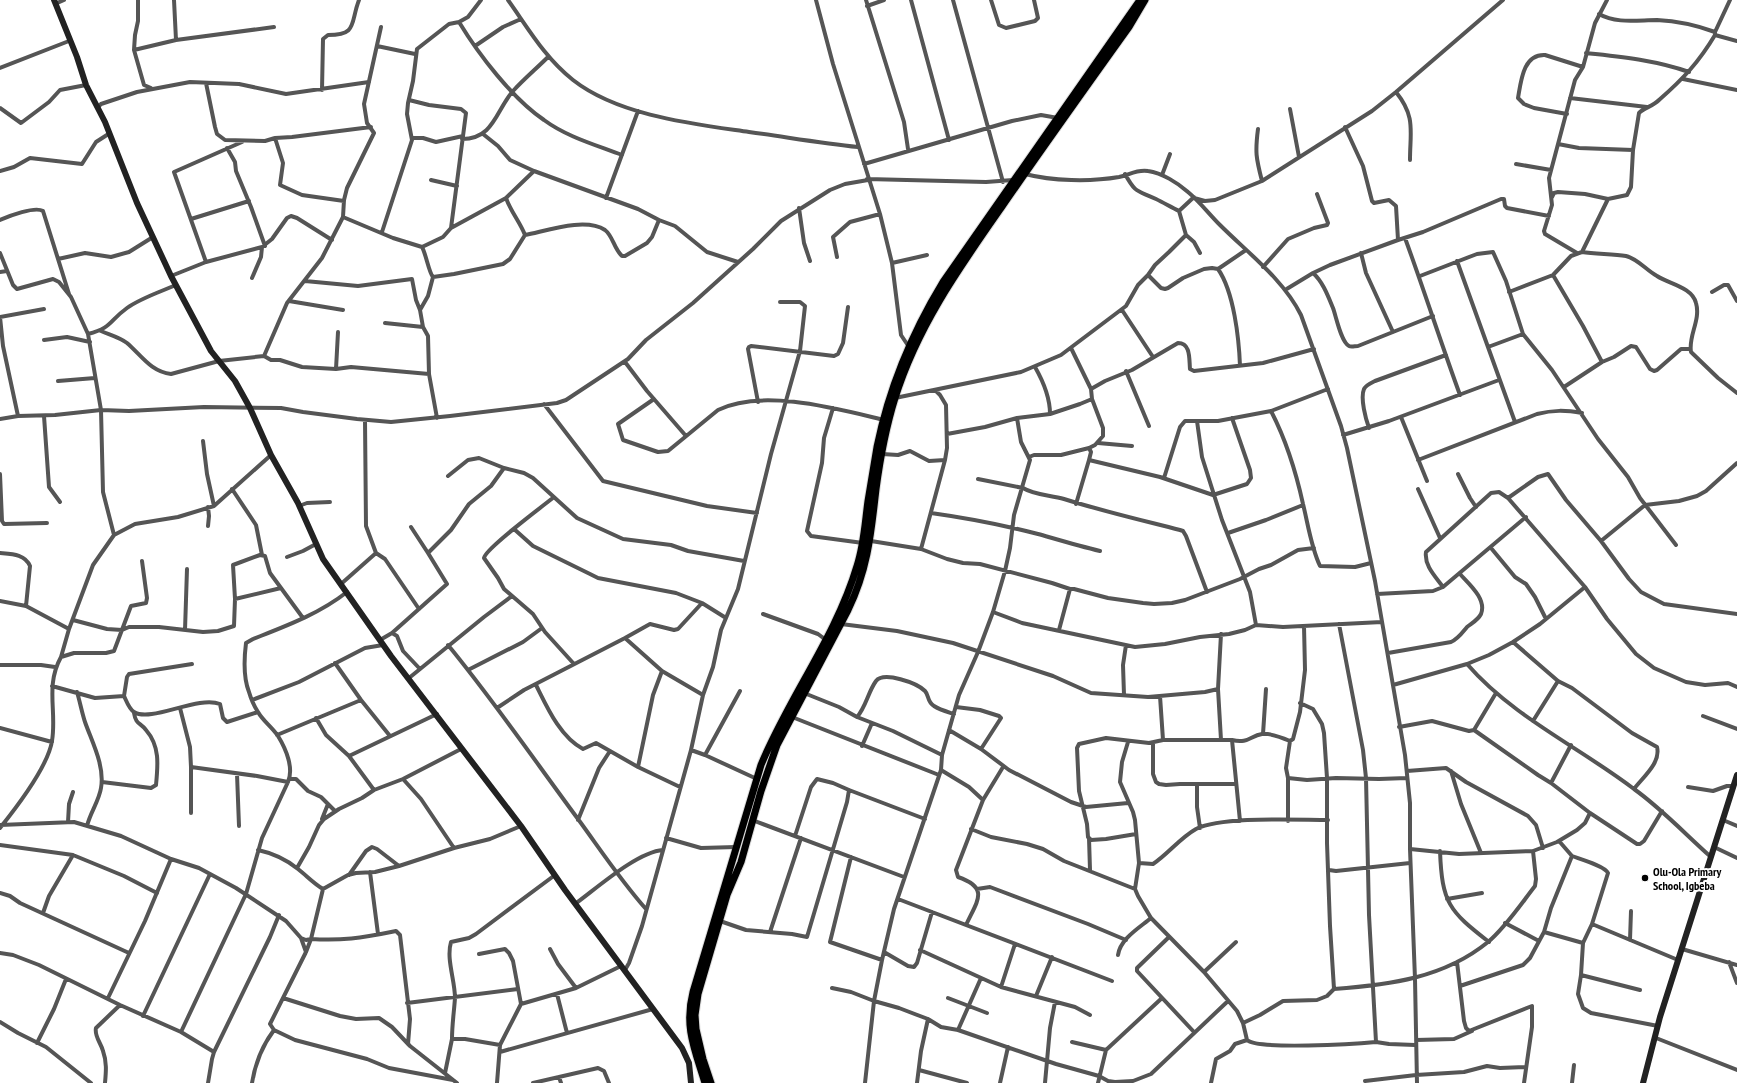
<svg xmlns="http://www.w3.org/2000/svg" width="1737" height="1083" viewBox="0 0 1737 1083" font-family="'PT Sans Narrow',sans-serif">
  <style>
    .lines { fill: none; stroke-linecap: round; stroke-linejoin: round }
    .primary-casing { stroke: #dbdbdb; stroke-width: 9 }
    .street { stroke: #555; stroke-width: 4 }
    .secondary { stroke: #222; stroke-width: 6 }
    .primary { stroke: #000; stroke-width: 7 }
    .poi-dot { fill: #000; stroke: #fff; stroke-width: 1.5 }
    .labels { text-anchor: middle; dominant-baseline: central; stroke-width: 4; stroke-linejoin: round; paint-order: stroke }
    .poi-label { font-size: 12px; font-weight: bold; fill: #000; stroke: #fff; text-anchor: start }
  </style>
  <rect width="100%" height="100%" fill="#fff"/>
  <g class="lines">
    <g class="primary-casing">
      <path id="primary" d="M705,1083C695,1050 684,1027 693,992L761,765C789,697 836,637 857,566C864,545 865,523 868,501C871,483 874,465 877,447C889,388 912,333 943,282L1140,0
        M711,1083L703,1059L696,1029L695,1015L698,994L727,895L741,862L761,791L777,745L848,610C868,569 871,533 876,489C880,459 886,427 895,398C917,327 959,268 1001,208C1043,147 1086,87 1129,27L1145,0"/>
    </g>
    <path class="street" d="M138,0V21L135,35L134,50L144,85L151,88
      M174,0L176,40
      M508,0C528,28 545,58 573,80C619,116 694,124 749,132C786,137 821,143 858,147
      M816,0L833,64L880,214L892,263L901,335L909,347
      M866,0L904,122L908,149
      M911,0L949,140
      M953,0L1003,182
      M991,0L999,25L1006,28L1035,21L1038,18L1034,0
      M55,4L64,0
      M867,6L884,0
      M1599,14C1616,24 1638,20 1657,20C1677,21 1696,25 1715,32
      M459,22C479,55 512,98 544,120C567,137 596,145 622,155
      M1715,35L1737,41
      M377,46L415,54
      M475,46L503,27L521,19
      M134,50L176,40L274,27
      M1586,53C1621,57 1655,60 1689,72
      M0,68L69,41
      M1683,79L1737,90
      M206,83L215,127L217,134L225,140L265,141L275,138L292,137L371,127
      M322,90L323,39L328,35C358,35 350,23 359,0
      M1396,92C1416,117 1410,131 1410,160
      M1570,98L1647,107
      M409,100L429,105L461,109L466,113L451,228L443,237L422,247
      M98,107L101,104L137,92L190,82L239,84L286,94L369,82
      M0,108L21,123L49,102L60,90L86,85
      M1290,109L1299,157
      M1567,114L1534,108L1524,104L1518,98C1521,81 1523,54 1545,55L1583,67
      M1345,127L1363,166L1372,201L1374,203L1389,200L1396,206L1398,240
      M1258,129C1255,152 1256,158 1262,181
      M483,134L498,146L510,160L534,171L638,209L659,220
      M275,138L283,163L280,185L302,195L344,201
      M412,138H423L436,142L463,136
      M462,139C494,139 496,110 513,91C524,79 537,68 548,57
      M1558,144L1579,148L1633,150
      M227,148L235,162L236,171L251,207L265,246
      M864,164L1012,121L1041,115L1058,118
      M1516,164L1551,170
      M0,171L14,167L30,158L82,164L96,142L110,133
      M1025,174C1052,181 1090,182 1119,177C1129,175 1137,169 1148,171C1162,173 1178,183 1188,192C1200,202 1209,214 1220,225C1248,253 1283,279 1301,315L1341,426L1347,448L1375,581L1405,755L1410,803V849L1415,979L1417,1083
      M1125,174C1136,194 1137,190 1156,199C1164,203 1171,207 1179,211
      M1162,175L1170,154
      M431,180L457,186
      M1552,197L1554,193L1558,192L1585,194L1608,199L1627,195L1631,187L1633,150L1639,113C1644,108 1653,106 1659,100C1683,79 1699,62 1715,35V32L1730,0
      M506,198C511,212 520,222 525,235
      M606,198L638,111
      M1194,198L1205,201L1215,200L1262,181L1372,111L1396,92L1503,0
      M799,208L804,243L810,261
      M343,217L393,238L422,247C426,254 429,273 433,277L428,296L420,310
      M191,219L249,201
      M0,220C9,216 35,206 43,211L69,294
      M451,228L506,198L534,171
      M382,232L412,140L407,114L408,103L413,81L417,49L449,24L459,22L468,17L481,0
      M1186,235L1194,242L1200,253
      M1405,238C1424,290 1441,343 1460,395
      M1582,252C1595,254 1613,254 1626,256C1638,259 1646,270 1657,276C1669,284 1692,287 1696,303C1701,320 1688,336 1691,352L1718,378L1737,393
      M0,253L13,285L17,289L53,279L59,282L71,297L88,334L101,410L103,492L114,535
      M1361,253L1366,273L1393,332
      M1577,253L1545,234L1544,231L1552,205L1549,178L1575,80L1583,67L1595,23L1607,0
      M837,257L833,237L850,222L880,214
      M58,259L85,253L111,257L129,252L153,237
      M1457,261L1515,422
      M206,262L174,172L242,142
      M892,263L927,255
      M1263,267L1288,239L1314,228L1327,225L1328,223L1317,194
      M1218,269L1246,250
      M0,272L7,271
      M1313,273C1323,282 1328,296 1333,308C1336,316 1341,342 1349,346C1351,347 1355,346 1358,346L1433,316
      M1148,275L1161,288L1165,289L1168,288L1183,278L1204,269L1212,268L1218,269C1234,292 1239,339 1240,366
      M1553,275L1583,326L1602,362
      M171,276L206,262L262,247L272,239L287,218L291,216L297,218L332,240
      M1420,276L1477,254L1493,252L1506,281L1523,334L1552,370L1598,439L1628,477L1640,498L1676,545
      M433,277L454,274L503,264L510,259L525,235C546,231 585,217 605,230C613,236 614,249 622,256H625L647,243L652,237L659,220L675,226L707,252L738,262
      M252,278L261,257L262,247
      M305,281L358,286L412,279L416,300L420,310L423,327L428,336L429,374L437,418
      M1285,290L1313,273L1330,265L1398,240L1423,232L1501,199H1504L1505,206L1507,208L1549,216
      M1509,292L1553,275L1571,256L1582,252L1608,199
      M1712,292L1724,285H1728L1737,301
      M289,301L343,310
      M1122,310L1153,357
      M385,323L423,327
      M101,331C110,335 119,337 127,343C141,355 151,372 171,374L219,361L264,356L287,303L322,258L343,217L344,200L347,188L374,133L367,123L364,104L381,27
      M88,334C112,328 109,321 127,308C141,298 160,292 176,285
      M44,340L67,337L90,342
      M1488,347L1523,334
      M264,356L271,360H280L302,367L336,369L351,367L429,374
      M625,362L647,391L686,436
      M1035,367C1043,381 1050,397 1050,414
      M336,369L338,332
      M1126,371L1149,426
      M58,381L95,378
      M1564,387L1602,362L1614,357L1631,346L1636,347L1650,369L1654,371L1657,370L1681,349H1690
      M1091,389L1105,381L1132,370L1178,343C1191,343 1189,359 1190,369L1194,371L1263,363L1314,349
      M895,398L1021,372L1061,355L1126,306L1138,285L1148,275L1155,265L1169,252L1186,235L1179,211L1194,197
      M654,399L618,424L623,440L658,452L668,451L718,410C762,388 838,409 884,420
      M758,402L748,349L749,347L751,346L834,356L838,354L843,343L848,307
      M544,404L603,481L707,506L757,513
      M833,408L824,438L822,463L807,531L811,536L863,543
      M1271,411C1286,440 1296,472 1303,504C1308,524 1311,547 1320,566L1355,567L1371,563
      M18,416L3,346L0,317L44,309
      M44,416L49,487L60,502
      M1401,417L1427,481
      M0,419L18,416L55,415L101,410L129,411L204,407L281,408L303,412L357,419L391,422L450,416L557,403L566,400L628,359L646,340L693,303L753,249L781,221L830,190L845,184L868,180L867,179L986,182L1013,180
      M365,420L366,526L376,553L385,559L419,609
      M1197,421L1202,457L1222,520L1250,592L1256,625
      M1369,428C1366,420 1360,398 1364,389C1366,385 1371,383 1375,381L1446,355
      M947,434L985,427L1017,418L1050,414L1080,404L1092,399
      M1343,435L1389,421L1499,380
      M203,441L207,474L214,506
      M1098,443L1132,446
      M882,454L898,455L910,451L929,461L945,460
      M1029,457L1034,455H1061L1089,448L1095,445L1103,436V428L1092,399L1091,389L1071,348
      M1089,460L1160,477L1213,495L1247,484L1251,478L1250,470L1232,418
      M1418,460L1537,414C1553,410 1565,410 1582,413
      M0,474L2,521L4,524L47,523
      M1458,474L1470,498L1476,507
      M448,476L468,460L479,458L504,468L524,473L533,478L577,518L623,539L671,545L688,551L744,561
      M1164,478L1180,427L1185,421H1218L1271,411L1328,389
      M978,479L1023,488C1034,495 1051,495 1064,499C1102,511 1141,520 1180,530L1183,531L1186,536L1207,592
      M232,489L256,525L262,555
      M1418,489L1440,538
      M554,497C543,506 485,549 484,558L498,578L504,589L533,614L545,632L574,664
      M1508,498L1538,477L1548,474L1566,500L1601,541L1629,579L1641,592L1664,604L1737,614
      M1076,504L1089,460L1091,452L1089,448
      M299,506L307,503L330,502
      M208,507L209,516L208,526
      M931,513C967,518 1003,525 1038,534C1059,540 1079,546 1100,551
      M411,527L428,553
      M514,529L533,546L590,574L598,578L676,593L702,603L726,618
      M1228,533L1266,520L1303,505
      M871,541L921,549L947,559L963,563L980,564L1052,583L1070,589H1074L1108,598L1143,603L1154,604L1172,603L1185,600L1240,579L1259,569L1271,565L1298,550L1314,548
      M1601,541L1645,505L1679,501L1697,496L1706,491L1737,463
      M1491,548L1515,577L1526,584L1535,597L1546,619
      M921,549L945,460L947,448L946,405L940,395L935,390
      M0,553C12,554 25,554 30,566L26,606
      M287,557L303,551L316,544
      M341,584L376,553
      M1443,587C1436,577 1424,566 1426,552L1491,493L1499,492L1508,498L1585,587L1607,619L1636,654L1654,668L1686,682L1705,685L1728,683L1737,687
      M1377,594L1433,591L1443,587L1526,517
      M235,599L233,565L260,555L265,556L270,573L281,588
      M0,601L26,606L69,629
      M993,612L1022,623L1135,647L1165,644L1200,637L1229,634L1245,630L1256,625L1283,627L1382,622
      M763,614L818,634L826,640
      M73,620L107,629L122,630L129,627H159L203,632L218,631L234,626L235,599L281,588L303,618
      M841,624L897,631L953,643L1053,676L1091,693L1148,697L1205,692L1218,689
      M1339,624L1363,750L1366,778L1369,915L1376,1042
      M185,630L187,569
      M1059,630L1070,589
      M392,633L397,636L403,651L420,669
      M1221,634L1218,689L1221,740
      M625,638L662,671L703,695
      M380,640L392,633L447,584L428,553L451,530L469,504L491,486L504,468
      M1513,642L1558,681L1572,688L1632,733L1657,747C1661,763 1643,777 1634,789
      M448,645C494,701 535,761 578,819C600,849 621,881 646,909
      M1388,653L1451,642C1458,639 1462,633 1467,627C1472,623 1478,620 1481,614C1487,599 1469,584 1460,574
      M61,657L74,653H106L114,651L131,606L146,603L147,598L142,561
      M335,663L361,700L390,736
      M1467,664C1513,717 1579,747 1634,789C1662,809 1685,834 1711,857
      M0,665H41L55,667
      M468,670L523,642L542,628
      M409,678L484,617L512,596
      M536,685C547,707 560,737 583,749L596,743L638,767L680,787
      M1393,685L1467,664L1489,655L1513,642L1540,624L1585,587
      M52,686L95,698L124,696C126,700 129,709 134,712C151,723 198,695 220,704L223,718L227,722L258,712
      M77,692C80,702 82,713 85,722C92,742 105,766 101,788C99,801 90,813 87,826
      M804,693L839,707L857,717L893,731L942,755
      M1124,695L1123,665L1126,645
      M124,696L127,677L129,674L192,664
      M1160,696L1163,740
      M252,700L299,682L365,648L383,645
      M1300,703L1313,709L1322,724L1324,733L1327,778V843L1330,926L1334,989
      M956,707L980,710L999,716L1001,718L981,749
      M180,708L190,747L191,767L257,776L288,782
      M497,708L524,690L625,638L650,624L674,630L678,629L702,603
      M1703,716L1737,729
      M792,717L939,775
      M857,717C866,707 868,692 876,681C884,671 917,683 925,691C929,695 927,702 934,706C940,710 948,712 954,714
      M316,718L326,735L349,756L374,790
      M1533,721L1558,681
      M1399,727L1432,721L1469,731L1474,730
      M0,728L52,742
      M949,730L981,749L1009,770L1071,802L1086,807L1128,803
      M1474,730L1538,775L1551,783L1590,813L1637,844H1640L1644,841L1662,811
      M1474,730L1496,693
      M1263,734L1266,689
      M277,735L361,700
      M1232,740L1240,821
      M1128,742L1122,762L1120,782L1133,812L1135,820L1139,863L1135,889L1138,896L1151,918L1204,972L1237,1011L1243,1023L1247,1040C1258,1050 1356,1044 1376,1042L1389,1044L1415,1045
      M1153,743V774L1156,782L1159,784L1166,785L1180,784H1235
      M862,746L872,723
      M691,750L705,755L757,779
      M705,755L740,691
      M349,756L437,714
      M638,767L653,695L662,671
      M941,770L969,787L983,800L956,870L958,877C990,888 977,901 966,925
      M1407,771L1446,768L1466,782L1528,816L1536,825L1543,848
      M1451,771L1461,804L1481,853
      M237,774L239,826
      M1288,778L1307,780L1336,778L1379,779L1407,778
      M289,779H296L308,791L321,797L335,811
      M403,779L421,799L454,848
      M102,782L151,788L156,785C158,765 160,746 146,730C140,722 136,725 134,713
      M1551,783L1571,745
      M1197,784V807L1200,828
      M1688,787L1713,791L1727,786H1733
      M983,800L1003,767
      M191,813V767
      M322,819L328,804
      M578,820L599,768L610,751
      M752,820L904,877
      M1723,820L1737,826
      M1288,821V778L1286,768L1290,741L1293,739L1300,712L1305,670L1304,626
      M68,822L69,804L73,792
      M0,825L74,822L121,836L171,859L199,868L236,888L286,921L301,938L306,952
      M0,828C16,808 48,766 52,741C57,711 45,686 61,657L69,629L93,565L114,535L135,524L178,517L214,506L271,455
      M971,829L991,837L1027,844L1043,849L1064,861L1135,889
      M1136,834L1106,839L1091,840L1088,837L1087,824L1079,791L1077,748L1079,744L1106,738L1149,743L1163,740H1232C1248,744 1250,736 1262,734C1270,733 1283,738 1290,741
      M795,836L811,787L817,779L833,783L849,790L925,819
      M666,838L701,848L736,847
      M1089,838L1090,870
      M0,845L73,855
      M1714,847L1737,858
      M1410,849L1459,854L1533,851L1557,842L1577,830L1585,823L1590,813
      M258,850C272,853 287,860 298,869C307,876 313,883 323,889L348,875L356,873L375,872L399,866L454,848L490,839L521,826
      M1440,851C1442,903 1449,911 1489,942
      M1572,856C1580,859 1605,866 1608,873L1592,924L1583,943L1581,975L1578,994L1583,1008L1591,1013L1658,1026
      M851,857L830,942L882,960
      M1139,863L1153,864C1168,854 1180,838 1196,829C1223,816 1296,820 1328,820
      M297,868L309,847L319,825L324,819L339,809L362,798L374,790L403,779L461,749
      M1329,870L1336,871L1410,863
      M370,872L378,934
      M349,875L366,851L372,847L377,849L399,866
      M977,889L990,887L1088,924L1126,940
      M0,893L10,896L20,903L129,953
      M898,899L1112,981
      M1447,899L1482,893
      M575,904C597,888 637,852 663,850
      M43,913L49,896L73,855L124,876L157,893
      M720,921L746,930L792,934L807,937L847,802L849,790
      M1505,923L1539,941
      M1592,924L1678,960
      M770,932L801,838
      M1544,932L1583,943
      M1169,937L1137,968V971L1194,1032
      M301,938L306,940L311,939C341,941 362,938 391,932L396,931L400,935L410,1019L408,1044
      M1630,940L1631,911
      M550,949L558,964L576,988
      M1682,949L1737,965
      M920,950L1001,987L1075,1007L1090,1015
      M884,952L908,966L914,967L917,963L932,912
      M0,953L13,955L39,965L120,1005L181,1032L214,1052
      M479,954L505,949L509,953L513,961L521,1004L500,1045L497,1083
      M1118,955C1120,939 1139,928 1151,918
      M1457,962L1464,1021L1466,1028L1469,1031L1532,1006V1027L1524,1083
      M1729,962L1737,983
      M625,970L629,963L642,926L691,750L703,695L713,667L721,630L738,589L771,454L800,351L805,306L800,302H780
      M1204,972L1236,942
      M1581,975L1640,990
      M1460,986L1523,965L1530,958L1544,932L1551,908L1572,856L1559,841
      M1001,987L1015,944
      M832,988L851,992L874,1001L899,1008L928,1019L941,1027L958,1030L1056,1064L1099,1076L1108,1081L1115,1082L1133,1081L1151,1074L1228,1001
      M557,994L567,1033
      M1036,996L1052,957
      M108,998L145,921L171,859
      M283,998L340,1016L356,1019L379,1018L392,1027L410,1046L457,1083
      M948,998L987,1013
      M407,1003L518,989
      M521,1004L576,988L621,966
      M143,1016L210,874
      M0,1022L18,1033L46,1047L91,1083
      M1243,1023L1260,1015L1283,1001L1317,1000L1327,996L1334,989C1389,985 1444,978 1488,942C1505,928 1521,904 1535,886L1536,879L1533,851
      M274,1030L295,1040L367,1059L389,1068L453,1080
      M958,1030L981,978
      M181,1032L246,894L262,838L288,782C294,768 286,749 278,736C272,727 263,721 258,712C254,706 251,699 249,692C243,677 244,659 246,643L253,639C286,626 319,614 347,592
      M1656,1038L1737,1070
      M1416,1040L1454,1039L1472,1031
      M1072,1042L1106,1050
      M37,1043L54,1009L66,979
      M500,1045L465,1039H452C452,1025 454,1012 455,998C455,980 446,959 451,942L469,938L476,934L555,875
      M500,1052L653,1009
      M919,1070L967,1083
      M445,1073L452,1039
      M559,1077L561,1083
      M1365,1081L1416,1075L1464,1072L1487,1066L1500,1068L1525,1067
      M105,1083C106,1072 107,1062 103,1051C101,1043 94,1036 96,1028L120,1005
      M208,1083L212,1059L214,1052L270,937L279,915
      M252,1083C255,1064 262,1046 274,1030L270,1024L306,952L311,939L323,889
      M533,1083L598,1068L604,1071L609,1083
      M865,1083L874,1001L882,960L894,909L941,770L942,755L959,695L978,652L993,612L1005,571L1010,548L1014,515L1030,460L1021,442L1017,418
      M917,1083L921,1051L928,1019
      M1000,1083L1008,1047
      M1045,1083L1050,1028L1055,1002
      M1098,1083L1106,1050L1162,998
      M1211,1083L1216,1059L1230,1051L1235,1044L1247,1040
      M1572,1083L1574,1065"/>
    <path class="secondary" d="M54,0L77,57L86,85L105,122L137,203L171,276L211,351L235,381L250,408L271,455L298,503L323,559L391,656L521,826L565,890L682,1048L689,1063L691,1083
      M1643,1083L1660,1017L1737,775"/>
    <use href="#primary" class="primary"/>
  </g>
  <circle class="poi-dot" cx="1645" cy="878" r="4"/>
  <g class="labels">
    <g class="poi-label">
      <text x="1653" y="871">Olu-Ola Primary<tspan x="1653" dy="14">School, Igbeba</tspan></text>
    </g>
  </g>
</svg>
